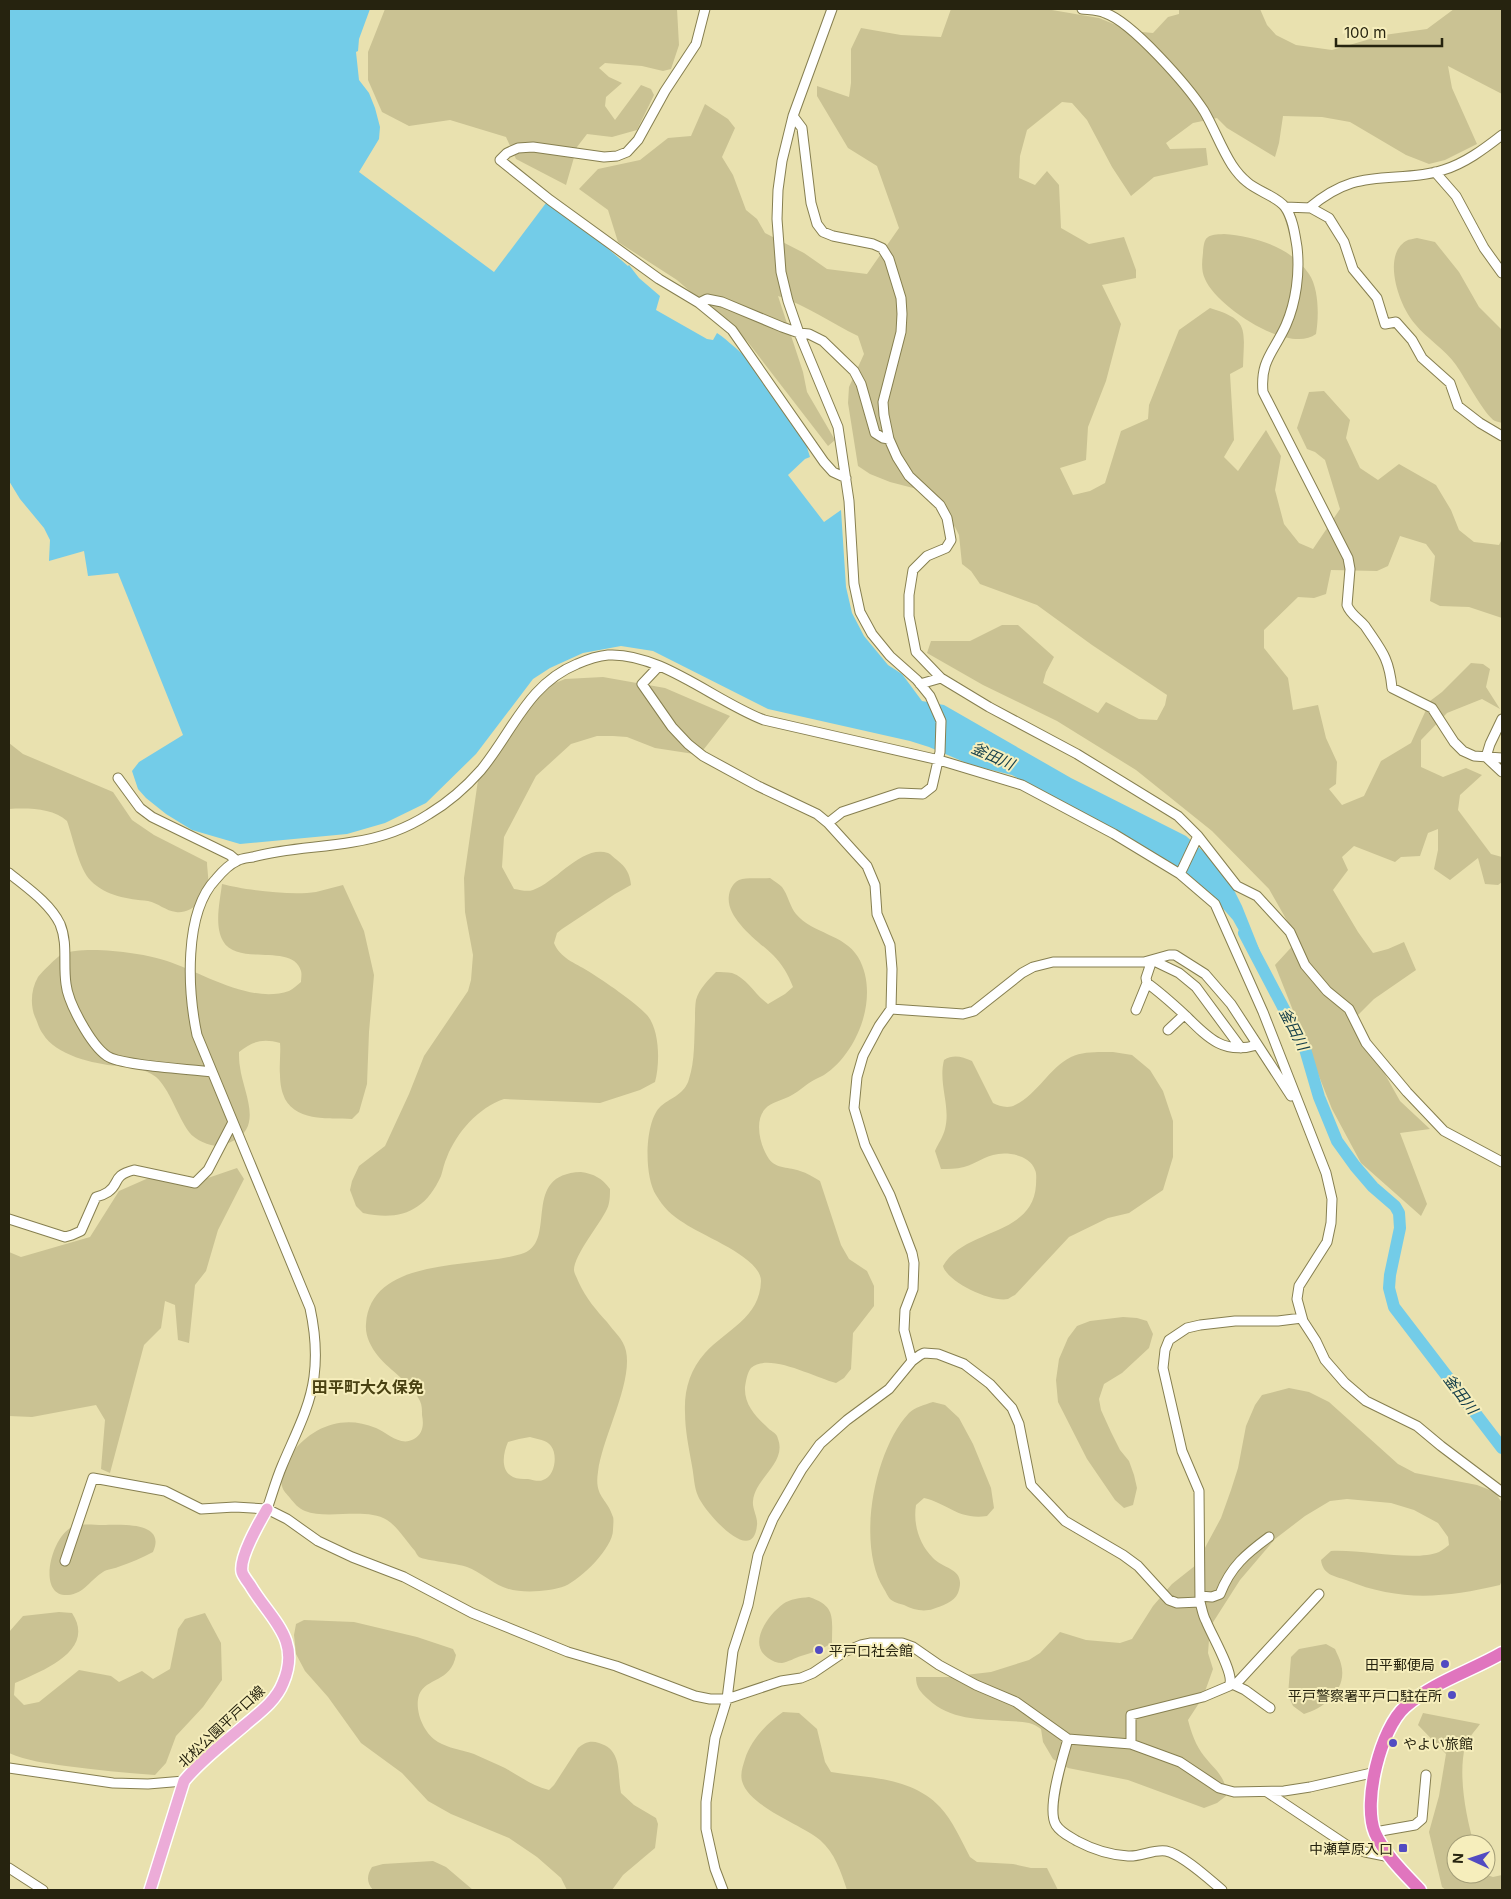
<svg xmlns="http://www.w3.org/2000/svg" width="1511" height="1899" viewBox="0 0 1511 1899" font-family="Inter,'Noto Sans JP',sans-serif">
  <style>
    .green { fill: #cac293; fill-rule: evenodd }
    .water { fill: #73cce8 }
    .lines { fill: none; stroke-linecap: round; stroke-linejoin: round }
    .river { stroke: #73cce8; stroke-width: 12 }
    .minor-casing { stroke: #867f50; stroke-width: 11 }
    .major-casing { stroke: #fff; stroke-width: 14 }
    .highway-casing { stroke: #fff; stroke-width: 15 }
    .minor { stroke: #fff; stroke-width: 9 }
    .major { stroke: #ecacd8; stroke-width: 11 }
    .highway { stroke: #e075be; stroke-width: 12 }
    .poi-dot { fill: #524bc2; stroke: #f6eebc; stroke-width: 2 }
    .labels { text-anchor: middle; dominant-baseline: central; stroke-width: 4; stroke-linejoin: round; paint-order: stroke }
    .poi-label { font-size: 14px; fill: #26230f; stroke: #f6eebc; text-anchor: end }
    .street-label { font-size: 14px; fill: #26230f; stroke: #f6eebc }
    .water-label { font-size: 15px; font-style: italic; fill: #123c48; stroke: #f6eebc }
    .quarter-label { font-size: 16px; font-weight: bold; fill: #4a4213; stroke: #f6eebc }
  </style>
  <rect width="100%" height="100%" fill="#e9e1af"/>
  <path class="green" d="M385,9H677L679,45L671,69L663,71L642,66L605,63L599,68L609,77L622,83L606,97L605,106L615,120L641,85L651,89L654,95L637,130L612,137L587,134L577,147L566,185L516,159L506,137L450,120L409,126L382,112L368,80V52Z
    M951,9H1046L1099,18L1131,31L1153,33L1168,17L1179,14V9H1260L1267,25L1276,35L1296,45L1332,50L1384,35L1427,29L1454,9H1502V94L1448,66L1452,88L1477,144L1445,160L1429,164L1406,155L1350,122L1322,117L1283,116L1279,143L1275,157L1227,128L1217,118L1193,123L1166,143L1170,149L1206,148L1208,165L1154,177L1131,196L1112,167L1087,120L1072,103L1062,102L1027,130L1020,156L1019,178L1035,185L1047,171L1059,185L1061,228L1089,244L1124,237L1136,270V278L1102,285L1121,324L1106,381L1088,427L1086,460L1060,468L1073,495L1090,491L1105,483L1121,431L1148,419L1149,405L1179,330L1210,308C1250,320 1244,329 1243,367L1230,374L1234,440L1224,457L1238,471L1266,430L1281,456L1275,490L1284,524L1299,543L1313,549L1340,509L1325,460L1315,452L1307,449L1297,428L1309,392L1324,391L1350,420L1346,438L1360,468L1378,480L1399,464L1436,485L1451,510L1459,530L1474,542L1499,545L1502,539V618L1469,607L1440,606L1430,601L1435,556L1426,544L1400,536L1388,566L1377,571L1331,570L1326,594L1314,598L1298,597L1264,630V648L1288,678L1293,710L1318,705L1326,738L1337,762L1336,784L1329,789L1342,805L1364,796L1381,761L1411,743L1430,701L1442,692L1471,663L1483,664L1490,669L1486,687L1500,709L1482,699L1447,713L1421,740V767L1443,777L1466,768L1482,775L1460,795L1458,810L1491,854L1502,857V882L1498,885L1485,884L1478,858L1450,880L1434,869L1438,850V829L1428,833L1420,856L1401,857L1395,862L1354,846L1342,857L1348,870L1333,890L1358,932L1373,953L1388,949L1404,942L1416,970L1374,999L1354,1019L1400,1101L1430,1129L1400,1133L1427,1204L1421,1216L1361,1163L1332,1109L1275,965L1298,940L1269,889L1212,831L1136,770L1057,721L983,685L927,653L931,641H970L1002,625H1018L1054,657L1046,672L1043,683L1098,713L1106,702L1139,719L1157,720L1165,705L1167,695L1092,645L1037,605L980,584L971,571L962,564L959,535L955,527L917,489L890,482L870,474L858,466L848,403L849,387L864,354L858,336C831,323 806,305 778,296L803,372L807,392L835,440L828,446L747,341L677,280L618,242L608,210L579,189L598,169L640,160L668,138L691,136L705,104L728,119L735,128L722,157L733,175L746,210L757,219L765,233L804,253L827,269L867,274L899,228L877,166L848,148L817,96V86L849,97L851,83V49L861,28L901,35L941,37Z
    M1224,234C1254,236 1291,247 1309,274C1319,289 1319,316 1316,334C1289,355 1216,306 1205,279C1201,271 1202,261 1203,253C1204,235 1208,235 1224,234Z
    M1417,238L1435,242L1459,272L1479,307L1502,330V423C1500,422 1497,422 1495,421C1485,416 1464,376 1456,365C1445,349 1427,339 1415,324C1400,308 1381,256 1406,241C1409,239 1414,239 1417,238Z
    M603,677L665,688L730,716L704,749L694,754L655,748L627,737L613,736H597L571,744L536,776L504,837L502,867L514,889C521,890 527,892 533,890C557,882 581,845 608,853C611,854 614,858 617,860C626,867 630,874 631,885L615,894L562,929L557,933L554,943C560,958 575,963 588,971C604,981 635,1002 647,1015C660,1030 660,1064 655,1082L640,1090L600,1103L504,1099C478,1108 457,1132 447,1157C444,1163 443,1170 441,1176C425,1212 399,1221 363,1213L356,1206L350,1190L352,1181L359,1166L385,1146L409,1094L424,1056L468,991L471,980L473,955L465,912L464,878L479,773L541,689L565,679Z
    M9,743L23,754L113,792L132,820L154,835L207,862C207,869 209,878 208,885C205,899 192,914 176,912C166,911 158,903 148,901C128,899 106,896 91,881C79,869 73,838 67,821C53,808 28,808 9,809Z
    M770,878C774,881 779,884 782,887C788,895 790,907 796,914C813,934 844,934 858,957C880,994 859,1052 824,1075C821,1077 817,1078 814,1080C806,1084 800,1091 792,1095C784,1100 771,1102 765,1109C754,1121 760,1146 769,1159C776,1169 790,1167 800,1171C807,1173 813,1177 820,1181L841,1245L849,1259L867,1271L874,1286V1306L853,1333L851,1369L844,1378L836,1383C815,1378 769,1352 751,1368C747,1373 746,1381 745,1387C744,1405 756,1417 768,1428C772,1432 777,1433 778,1439C787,1463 755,1478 753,1501C752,1509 758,1517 757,1525C753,1568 704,1511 698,1496C694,1487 694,1476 692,1466C689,1448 685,1431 685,1412C684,1390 690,1370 705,1353C726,1330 760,1318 761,1281C761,1257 702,1236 684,1223C672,1216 663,1207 656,1195C644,1177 644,1121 661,1106C672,1097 685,1094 689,1079C695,1061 694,1040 695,1020C695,1014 695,1006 696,1000C699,989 708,980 716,972C721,972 727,972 732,973C747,978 755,995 768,1004L785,994L793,987C788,974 782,964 773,955C758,941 725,918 729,895C730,889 733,883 739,880C747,877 761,879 770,878Z
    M222,884C245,890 292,896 316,892C325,890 334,887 343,885L364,931L374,975L369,1032L367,1084L359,1112L352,1119C329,1118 292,1122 283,1094C281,1089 280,1081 280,1075C279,1064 281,1054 280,1043C263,1038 253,1041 239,1052C239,1057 239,1062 240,1067C243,1092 264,1126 233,1141C228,1143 223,1146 219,1146C209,1146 195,1140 189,1132C178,1117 169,1088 156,1077C144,1068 131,1067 117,1066C94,1064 55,1055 43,1034C39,1029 38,1023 35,1017C30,1005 31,989 38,977C42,972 58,956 62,954C85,945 144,953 167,961C203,973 250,1004 289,991C293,989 297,985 301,982C301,979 302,974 301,971C293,942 237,967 223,941C214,925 220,901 222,884Z
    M1113,1052L1132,1055L1150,1070L1163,1091L1173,1121V1157L1163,1190L1129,1213L1108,1218L1069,1237L1015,1295C1012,1296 1010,1298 1008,1299C992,1303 947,1282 943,1266C964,1228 1033,1237 1036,1185C1036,1180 1037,1174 1035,1170C1032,1160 1020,1155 1011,1154C990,1151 981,1162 964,1167C956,1169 948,1169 941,1169L935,1151C938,1144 943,1137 945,1129C951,1106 938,1084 944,1060C954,1054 962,1057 972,1061L993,1103C999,1106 1008,1109 1015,1105C1037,1095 1049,1068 1071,1057C1084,1051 1099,1052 1113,1052Z
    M237,1168L244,1179L218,1230L206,1271L195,1285L189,1343L178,1340L175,1305L165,1301L161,1328L144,1345L110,1473L101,1469L105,1420L96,1405L32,1417L9,1416V1252L21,1257L90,1237L119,1191L153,1176L202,1180Z
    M581,1172C594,1174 602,1178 610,1189C610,1195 610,1203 607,1209C600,1224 574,1255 574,1270C574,1273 578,1280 579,1283C586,1298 596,1310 607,1322C614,1332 623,1338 626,1351C633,1383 602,1438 598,1472C594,1497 607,1498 613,1517C614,1519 613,1528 613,1530C613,1548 581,1579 565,1586C549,1592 518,1594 503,1587C491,1582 480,1572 467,1567C456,1563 427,1561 419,1557C417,1555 416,1553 415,1551C406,1541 398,1527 387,1520C366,1507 327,1520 305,1511C299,1509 294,1503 290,1498C287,1494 283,1491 282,1486C278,1475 284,1463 291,1454C312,1427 342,1414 376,1428C388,1433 400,1447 414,1439C423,1434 424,1425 422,1415C422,1410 422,1405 420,1401C412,1383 390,1371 378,1356C370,1346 365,1335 366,1324C371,1254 477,1270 524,1253C558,1240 520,1174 581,1172ZM530,1437C537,1439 547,1440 551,1446C558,1455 555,1476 543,1480C539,1482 533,1480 528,1479C523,1479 517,1479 513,1477C500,1471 503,1453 508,1442L519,1439Z
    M1123,1317L1137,1318L1147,1321L1153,1334L1149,1348L1122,1373L1104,1384L1099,1399L1101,1410L1111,1432L1120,1450L1129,1461L1134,1475L1137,1488L1133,1505L1124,1508L1115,1500L1087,1459L1058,1402L1056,1380L1059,1359L1068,1338L1077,1326L1090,1321Z
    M1289,1388L1309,1392L1329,1402L1398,1464L1415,1473L1477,1485L1495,1492L1502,1503V1580L1500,1585C1445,1598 1399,1602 1346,1580C1334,1576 1323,1575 1321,1560L1331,1551C1360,1549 1415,1562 1439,1552C1443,1550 1446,1547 1449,1545L1448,1537L1438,1523L1414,1510L1391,1503L1347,1499L1330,1501L1305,1516L1275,1539L1240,1580L1210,1627L1208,1653L1213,1669L1203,1697L1188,1720C1191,1732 1196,1746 1204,1756C1215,1770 1227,1777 1226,1796L1217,1803L1204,1808L1128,1780L1068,1768L1053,1759L1043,1742L1041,1729C1031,1721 1021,1722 1008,1721C979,1719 950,1720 928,1699C920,1692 916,1687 916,1677H948L991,1672L1029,1660L1040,1653L1060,1632L1086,1640L1120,1643L1132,1639L1153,1606L1172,1584L1196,1565L1207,1544L1221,1518L1231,1490L1238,1468L1246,1426L1255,1405L1262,1395Z
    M933,1402L945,1405L959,1418L973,1444L991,1488L994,1508L987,1516C958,1520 949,1504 924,1498L916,1505C913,1524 919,1544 933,1558C944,1570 967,1568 958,1593C954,1602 942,1606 933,1609C924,1612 913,1610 904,1605C900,1604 893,1602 890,1599C888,1597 886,1592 884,1589C856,1545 874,1450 909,1413C915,1407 924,1405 933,1402Z
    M103,1525C120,1525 167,1521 153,1552C142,1558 130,1563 118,1567C113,1569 107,1569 103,1572C91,1579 84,1594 68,1595C36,1597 51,1537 72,1527C80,1523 93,1525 103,1525Z
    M809,1597C836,1606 832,1617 832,1643C822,1649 812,1653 801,1656C795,1658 788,1662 782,1663C777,1663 772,1661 768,1658C747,1644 768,1615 783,1604C790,1599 800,1598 809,1597Z
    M59,1612L72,1613C97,1651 41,1671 15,1683L14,1695L24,1705L39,1702L79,1670L111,1676L119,1682L142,1671L153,1679L170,1669L178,1629L185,1619L205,1613L221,1643L222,1680L203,1707L176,1736L166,1763L155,1775C125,1773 96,1770 66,1766C46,1763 27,1761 9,1753V1632L23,1616Z
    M304,1620L354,1622L417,1637L453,1649L456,1655C451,1683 426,1677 419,1695C414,1711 424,1734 438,1742C448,1748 462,1750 474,1754C484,1759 495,1763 505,1768C520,1776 532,1786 549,1790L554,1785L578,1748C584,1743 590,1740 599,1743C623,1750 617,1774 621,1793L634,1805L656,1818L658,1824L655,1848L623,1875L612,1890H567L561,1878L537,1857L509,1838L451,1814L428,1801L402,1773L361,1743L328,1697L305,1671L296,1654L294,1635L296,1624Z
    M1326,1644L1335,1649C1337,1654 1340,1659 1341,1664C1348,1689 1325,1708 1304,1714L1293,1706L1288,1695L1291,1657L1299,1649Z
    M783,1712L799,1713L817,1729L825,1762L831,1772C868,1778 912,1777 940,1807C953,1821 961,1840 970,1857L977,1862L1013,1864L1031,1868H1047L1058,1890H847C841,1872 835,1853 820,1840C801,1824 749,1807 742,1781C740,1773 743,1766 745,1759C751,1740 767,1723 783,1712Z
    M1423,1713L1480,1724C1475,1731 1467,1739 1465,1747C1458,1775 1466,1817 1474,1844H1456V1874H1484L1493,1877L1502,1875V1890H1446L1442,1887L1429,1832L1439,1796L1446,1754L1418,1725Z
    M433,1861L446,1867L473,1890H373C366,1882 367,1875 372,1867L383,1864Z"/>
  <path class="water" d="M9,9H370L359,39L358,51L356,52L359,80L369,93L375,108L380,127L379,139L359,172L494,272L546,203L597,239L628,266L629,265L639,278L660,296L656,310L707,339L713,340L717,333C729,341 738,351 749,359L806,444L810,457L805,459L788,475L824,522L841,510L846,587L852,613L864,636L888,665L902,674L922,701L944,705L1071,778L1186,836L1224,870L1242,906L1260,951L1247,945L1233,920L1212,896L1191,877L1105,825L1012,775L971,765L929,747L910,741L768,709L653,651L621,646L583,653L550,668L533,679L476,754L426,803L385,823L347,834L240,844L192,830L166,814L146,798L138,789L132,771L139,762L183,735L118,573L88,576L84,551L49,561L50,540L44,528L20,499L9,481Z"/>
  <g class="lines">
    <path class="river" d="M1244,933L1305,1049L1319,1097L1337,1141L1355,1166L1373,1187L1395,1206L1399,1213L1400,1228L1390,1275L1389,1288L1394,1307L1502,1448"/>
    <g class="minor-casing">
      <path id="minor" d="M705,9L696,44L665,91L638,140L627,152L617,156L604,157L533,147L518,148L507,153L500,160L550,200L659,279L699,303L732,330L824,462L833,472L846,478
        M1082,9C1090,10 1098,10 1105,13C1132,22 1188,86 1204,111C1214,128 1221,148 1232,165C1236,171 1242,178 1247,182C1257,191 1278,197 1285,207C1293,218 1295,235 1297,247C1300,273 1296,302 1286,325C1274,352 1260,360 1263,392L1348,558L1350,569L1347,605C1350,614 1359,619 1365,626C1381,650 1389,657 1392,688L1432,708L1454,742L1463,751L1474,756L1502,758
        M793,116L802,128L811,203L817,224L823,232L833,236L873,244L882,248L889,259L901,298L902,314L901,332L883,402L884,415L889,439L897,457L909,476L940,505L947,518L951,540L946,548L927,556L913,570L909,595V616L916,652L941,678L989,707L1077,754L1178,816L1198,836L1237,886L1257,896L1290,932L1305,965L1327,991L1349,1009L1366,1043L1407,1092L1444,1131L1502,1162
        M1435,172L1456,196L1484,248L1502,273
        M1285,207L1311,208L1329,218L1344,242L1353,269L1377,298L1385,324L1396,322L1412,340L1422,358L1450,383L1458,406L1480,423L1502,436
        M1309,208C1322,197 1336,188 1352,183C1381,174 1413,180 1443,170C1464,164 1484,149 1502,135
        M699,303L707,299L722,302L782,327L799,333L809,334L823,341L854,371L861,384L875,433L883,438L889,439
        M659,666L642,684L672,727L688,744L703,756L758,786L817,814L828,823L867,866L875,885L877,914L890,945L892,969L891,1009L879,1026L863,1056L857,1077L854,1108L865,1145L890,1195L912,1253L914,1263L913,1289L905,1310L904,1330L912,1361
        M920,684L941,678
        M1486,757L1490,744L1502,719
        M1486,757L1502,772
        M118,778L140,808L152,817L230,855L237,861
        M828,823L842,812L899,793L923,794L932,787L940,752L941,721L930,696L917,680L890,656L872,634L860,612L854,584L849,501L838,427L799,333L788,301L781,272L777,219L778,190L782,161L793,116L832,9
        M9,873C26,887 50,903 60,924C68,943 63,964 66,984C68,1003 91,1045 107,1056C121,1066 192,1069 212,1072
        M1180,874L1198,836
        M891,1009L963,1014L974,1011L1022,973L1033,967L1053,962H1144L1169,955H1175L1205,974L1231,1004L1291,1096
        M1136,1010L1147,983
        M1168,1030L1184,1015
        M1241,1048L1196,987L1179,973L1152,960L1146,978L1147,983C1161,993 1173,1004 1186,1016C1208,1038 1224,1055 1257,1045
        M9,1219L65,1237L72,1235L81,1231L96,1197C100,1196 105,1194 108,1192C121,1183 111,1176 134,1170L195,1183L208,1170L233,1122
        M267,1509C272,1495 276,1480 282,1466C294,1437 310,1408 314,1377C317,1354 315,1331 310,1308L197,1035C188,992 183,913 216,879C221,873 230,864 237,861C242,858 248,858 253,857C286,848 320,848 353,842C380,838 406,829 429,814C449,802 466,787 481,770C513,731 528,684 577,664C586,660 598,656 608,655C660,652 716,702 764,720L939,760L1022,785L1114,834L1180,874L1215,904L1263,1012L1326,1173L1332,1199L1331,1223L1327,1242L1299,1286L1297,1299L1303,1321L1316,1341L1325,1360L1345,1383L1366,1401L1417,1426L1441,1446L1502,1492
        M65,1561L93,1478L165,1491L201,1509L235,1507L267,1509L287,1519L318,1541L352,1557L404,1577L472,1613L568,1652L616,1666L695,1696L710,1699H727L781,1681L801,1678L813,1673L844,1652L861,1645L871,1643H902L913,1647L939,1665L976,1685L1016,1702L1068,1739L1131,1744L1180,1762L1219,1788L1234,1792L1284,1791L1310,1787L1376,1772
        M1200,1596L1212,1597L1220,1594C1231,1566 1246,1554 1269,1537
        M1230,1683C1233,1671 1211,1634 1206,1621C1203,1616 1202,1609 1200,1602L1199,1491L1182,1451L1163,1368L1165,1350L1169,1340L1187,1328L1200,1325L1235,1321H1278L1302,1318
        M1230,1683L1245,1690L1270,1708
        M1235,1685L1319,1594
        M1068,1739C1063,1757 1046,1809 1056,1825C1061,1833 1069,1836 1077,1841C1094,1850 1109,1855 1128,1856C1141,1857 1153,1849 1166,1851C1182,1854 1209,1879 1222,1890
        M1131,1744V1715L1203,1697L1229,1686L1230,1683
        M9,1768L113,1783L148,1784L184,1781
        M1267,1792L1348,1846L1365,1852L1390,1857
        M1375,1832L1415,1825L1422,1819L1426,1775
        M9,1868L43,1890
        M723,1890L715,1869L706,1829V1802L715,1738L727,1699L733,1651L748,1605L758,1555L773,1519L802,1469L820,1444L847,1420L889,1389L912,1361L920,1355L924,1353L938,1354L964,1364L990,1384L1012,1408L1019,1424L1031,1485L1065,1521L1123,1555L1138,1566L1169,1600L1177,1603L1200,1602"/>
    </g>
    <g class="major-casing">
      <path id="major" d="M150,1890L184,1781C201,1760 224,1743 245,1725C259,1713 276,1701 283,1683C302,1639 270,1619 250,1585C248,1582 243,1576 242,1572C239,1557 259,1523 267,1509"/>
    </g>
    <g class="highway-casing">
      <path id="highway" d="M1420,1890C1404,1873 1385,1855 1375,1833C1362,1802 1381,1728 1405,1707C1433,1682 1471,1671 1502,1653"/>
    </g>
    <use href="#minor" class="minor"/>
    <use href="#major" class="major"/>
    <use href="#highway" class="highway"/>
  </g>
  <g class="poi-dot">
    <circle cx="819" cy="1650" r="5"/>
    <circle cx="1445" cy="1664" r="5"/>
    <circle cx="1452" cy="1695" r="5"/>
    <circle cx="1393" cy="1743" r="5"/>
    <rect x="1398" y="1843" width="10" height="10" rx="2.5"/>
  </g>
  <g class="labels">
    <g class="poi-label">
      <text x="829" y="1650" text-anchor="start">平戸口社会館</text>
      <text x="1435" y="1664">田平郵便局</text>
      <text x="1442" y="1695">平戸警察署平戸口駐在所</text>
      <text x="1403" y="1743" text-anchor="start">やよい旅館</text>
      <text x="1393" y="1848">中瀬草原入口</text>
    </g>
    <g class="street-label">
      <text transform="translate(221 1726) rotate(-43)">北松公園平戸口線</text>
    </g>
    <g class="water-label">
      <text transform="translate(993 756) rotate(24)">釜田川</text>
      <text transform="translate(1294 1029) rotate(63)">釜田川</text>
      <text transform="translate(1461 1394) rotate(53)">釜田川</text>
    </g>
    <g class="quarter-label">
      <text x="368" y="1387">田平町大久保免</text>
    </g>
  </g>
  <rect width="1511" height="1899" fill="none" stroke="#26230f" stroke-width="20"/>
  <g transform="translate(1471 1859) rotate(273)"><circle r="24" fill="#f6eebc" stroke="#a39d77"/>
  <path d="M0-4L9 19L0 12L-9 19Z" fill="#524bc2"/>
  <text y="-8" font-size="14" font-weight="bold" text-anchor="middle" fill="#26230f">N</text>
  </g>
  <path d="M1336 38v8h106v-8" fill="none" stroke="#26230f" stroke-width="2.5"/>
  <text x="1344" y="38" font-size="15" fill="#26230f" stroke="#f6eebc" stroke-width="4" paint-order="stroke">100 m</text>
</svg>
